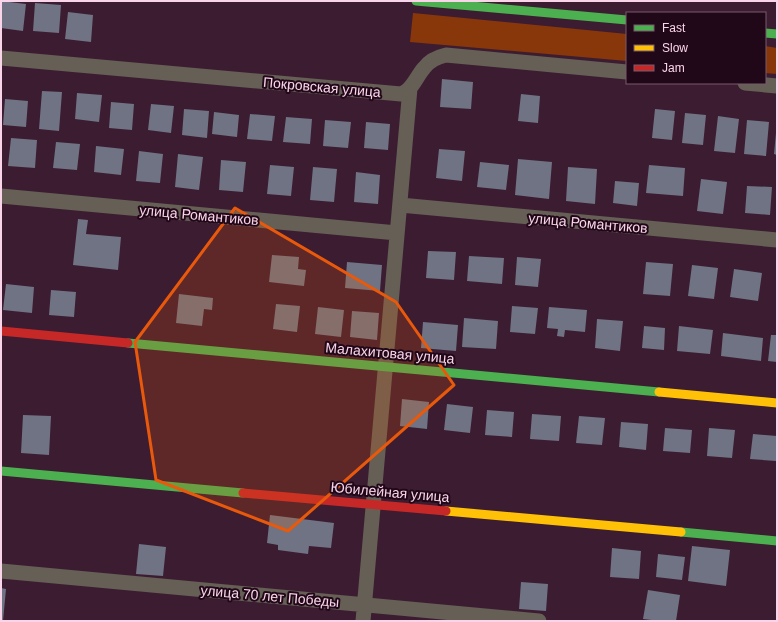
<svg xmlns="http://www.w3.org/2000/svg" width="778" height="622" viewBox="0 0 778 622" font-family="Helvetica,sans-serif">
  <style>
    .forest { fill: #88370a }
    .building { fill: #6f7384 }
    .lines { fill: none; stroke-linecap: round; stroke-linejoin: round }
    .street { stroke: #655f56; stroke-width: 15 }
    .fast { stroke: #4caf50; stroke-width: 9 }
    .slow { stroke: #ffc107; stroke-width: 9 }
    .jam { stroke: #c62828; stroke-width: 9 }
    .marked { fill: #e8590c; fill-opacity: 0.2; stroke: #e8590c; stroke-width: 3; stroke-linejoin: round }
    .labels { text-anchor: middle; dominant-baseline: central; stroke-width: 4; stroke-linejoin: round; paint-order: stroke }
    .street-label { font-size: 14px; fill: #fad5e9; stroke: #210818 }
  </style>
  <rect width="100%" height="100%" fill="#3c1c31"/>
  <path class="forest" d="M413,13L627,34V61L410,42Z
    M765,46L777,48V74L765,73Z"/>
  <path class="building" d="M1,1L26,4L23,31L1,28Z
    M35,3L61,5L59,33L33,31Z
    M68,12L93,15L91,42L65,39Z
    M442,79L473,82L471,109L440,107Z
    M42,91L62,92L59,131L39,129Z
    M77,93L102,95L99,122L75,119Z
    M521,94L540,96L538,123L518,121Z
    M5,99L28,101L26,127L3,125Z
    M111,102L134,104L132,130L109,128Z
    M151,104L174,106L171,133L148,130Z
    M184,109L209,111L207,138L182,135Z
    M655,109L675,111L672,140L652,138Z
    M214,112L239,115L237,137L212,134Z
    M685,113L706,115L703,145L682,143Z
    M250,114L275,116L272,141L247,139Z
    M718,116L739,119L735,153L714,151Z
    M286,117L312,119L310,144L283,142Z
    M325,120L351,122L348,148L323,146Z
    M747,120L769,122L766,156L744,154Z
    M366,122L390,124L388,150L364,148Z
    M776,133H777V155L774,154Z
    M11,138L37,140L35,168L8,166Z
    M56,142L80,144L77,170L53,168Z
    M96,146L124,149L121,175L94,172Z
    M439,149L465,151L462,181L436,178Z
    M139,151L163,154L160,183L136,181Z
    M178,154L203,157L199,190L175,187Z
    M518,159L552,162L549,199L515,195Z
    M221,160L246,162L243,192L219,190Z
    M480,162L509,165L506,190L477,187Z
    M270,165L294,167L291,196L267,194Z
    M649,165L685,168L683,196L646,193Z
    M313,167L337,169L334,202L310,200Z
    M568,167L597,169L595,204L566,201Z
    M356,172L380,175L378,204L354,202Z
    M701,179L727,182L723,214L697,211Z
    M615,181L639,183L637,206L613,203Z
    M747,186L772,187L770,215L745,213Z
    M78,219L88,220L86,234L121,237L118,270L73,265Z
    M428,251L456,252L454,280L426,278Z
    M272,255L299,257L298,269L306,270L304,286L269,282Z
    M469,256L504,258L502,284L467,281Z
    M517,257L541,259L538,287L515,285Z
    M347,262L382,265L380,291L345,288Z
    M646,262L673,264L670,296L643,294Z
    M692,265L718,268L714,299L688,296Z
    M734,269L762,273L758,301L730,297Z
    M6,284L34,287L32,313L3,310Z
    M51,290L76,292L74,317L49,315Z
    M179,294L213,298L212,310L204,309L202,326L176,323Z
    M276,304L300,306L297,332L273,329Z
    M512,306L538,308L535,334L510,332Z
    M318,307L344,310L341,337L315,334Z
    M549,307L587,310L585,332L565,330L564,337L557,336L558,329L547,328Z
    M352,311L379,313L377,340L350,337Z
    M464,318L498,321L496,349L462,347Z
    M597,319L623,321L620,351L595,348Z
    M423,322L458,325L456,351L421,348Z
    M644,326L665,328L664,350L642,348Z
    M679,326L713,330L710,354L677,351Z
    M723,333L763,338L761,361L721,356Z
    M771,335H777V362L768,361Z
    M402,399L429,402L427,429L400,426Z
    M447,404L473,407L470,433L444,430Z
    M487,410L514,412L512,437L485,435Z
    M532,414L561,416L559,441L530,439Z
    M23,415L51,416L49,455L21,453Z
    M579,416L605,418L602,445L576,443Z
    M621,422L648,424L646,450L619,447Z
    M665,428L692,430L690,453L663,451Z
    M709,428L735,430L732,458L707,456Z
    M753,434L777,436L776,461L750,459Z
    M270,515L334,523L331,548L309,546L308,554L278,550V545L267,543Z
    M139,544L166,547L163,576L136,574Z
    M692,546L730,550L726,586L688,581Z
    M612,548L641,551L639,579L610,577Z
    M658,554L685,557L682,580L656,577Z
    M521,582L548,584L546,611L519,609Z
    M1,588L6,589L3,621H1Z
    M648,590L680,595L676,621H660L643,619Z"/>
  <g class="lines">
    <path class="street" d="M1,58L401,94C412,91 416,77 424,68C429,61 437,57 446,55L627,72
      M745,83L777,86
      M1,196L397,233
      M400,205L777,240
      M1,571L539,621
      M363,621L410,88"/>
    <path class="fast" d="M416,1L627,20
      M765,33L777,34
      M128,343L659,392
      M1,471L243,493
      M681,532L777,541"/>
    <path class="slow" d="M659,392L777,403
      M446,511L681,532"/>
    <path class="jam" d="M1,331L128,343
      M243,493L446,511"/>
  </g>
  <path class="marked" d="M235,208L396,302L454,385L288,531L156,480L135,342Z"/>
  <g class="labels">
    <g class="street-label">
      <text transform="translate(322 87) rotate(5)">Покровская улица</text>
      <text transform="translate(199 215) rotate(5)">улица Романтиков</text>
      <text transform="translate(588 223) rotate(5)">улица Романтиков</text>
      <text transform="translate(390 353) rotate(5)">Малахитовая улица</text>
      <text transform="translate(390 492) rotate(5)">Юбилейная улица</text>
      <text transform="translate(270 596) rotate(5)">улица 70 лет Победы</text>
    </g>
  </g>
  <rect width="778" height="622" fill="none" stroke="#fad5e9" stroke-width="4"/>
  <rect x="626" y="12" width="140" height="72" fill="#210818" stroke="#785a6c"/>
  <rect x="634" y="25" width="20" height="6" fill="#4caf50" stroke="#785a6c"/>
  <text x="662" y="32" font-size="12" fill="#fad5e9">Fast</text>
  <rect x="634" y="45" width="20" height="6" fill="#ffc107" stroke="#785a6c"/>
  <text x="662" y="52" font-size="12" fill="#fad5e9">Slow</text>
  <rect x="634" y="65" width="20" height="6" fill="#c62828" stroke="#785a6c"/>
  <text x="662" y="72" font-size="12" fill="#fad5e9">Jam</text>
</svg>
